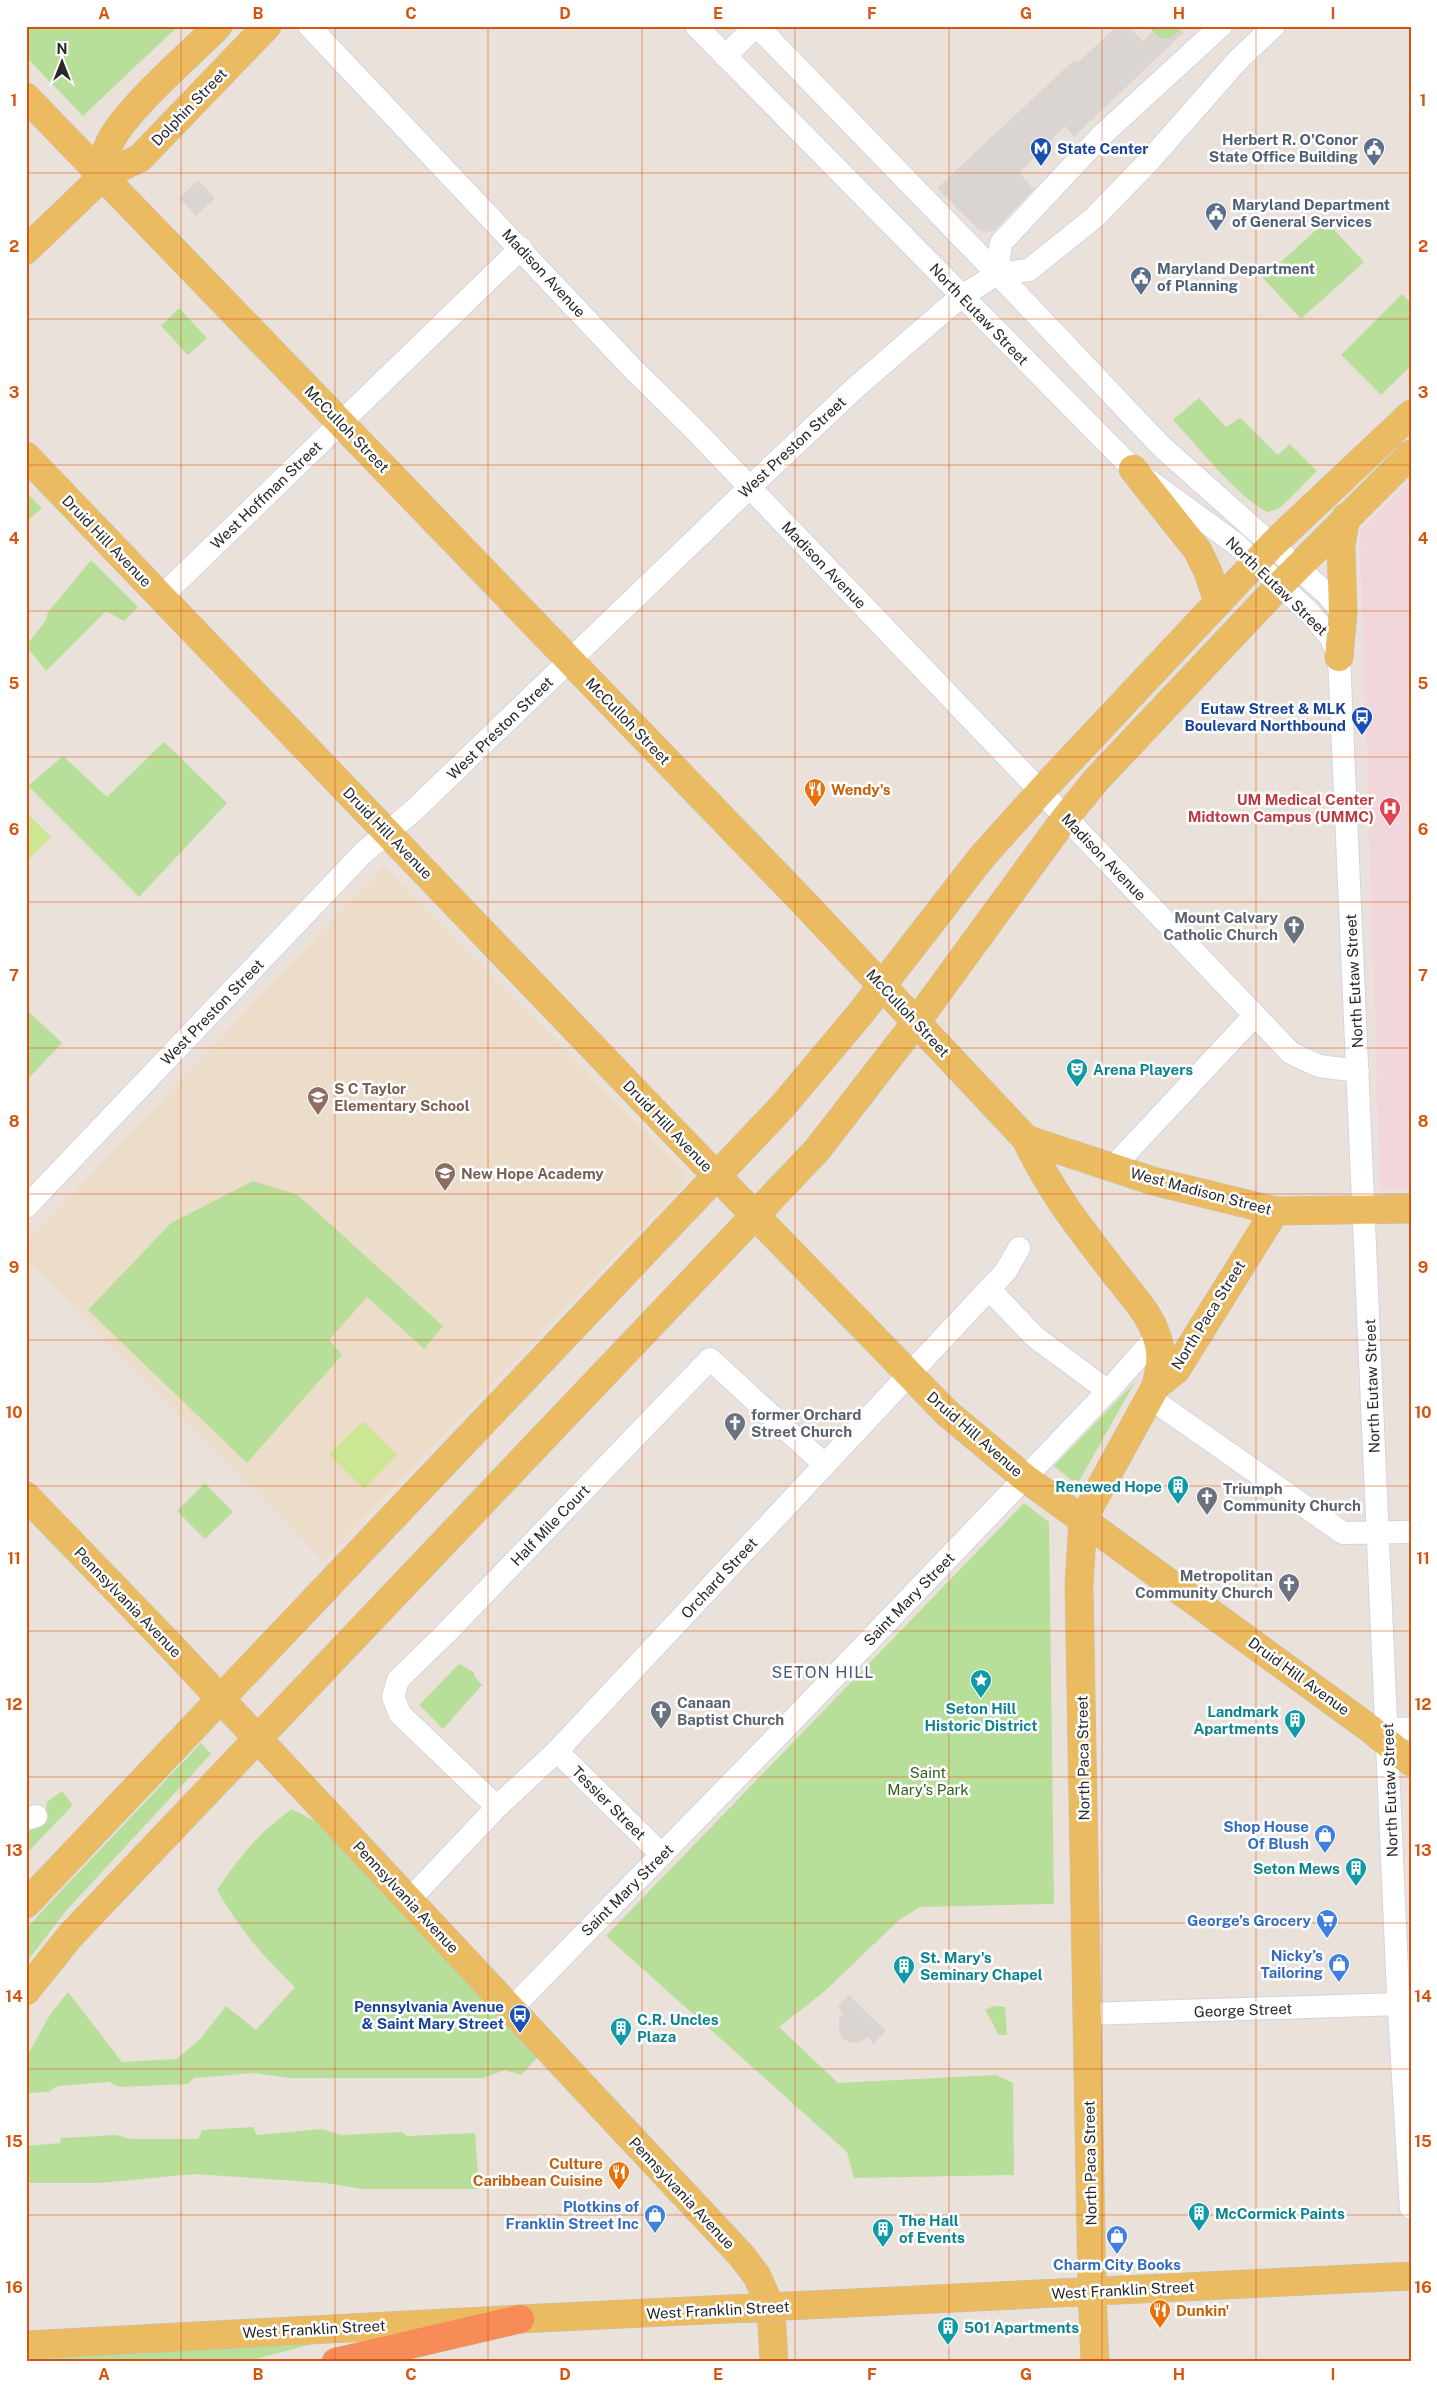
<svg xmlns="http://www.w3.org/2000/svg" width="1437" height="2388" viewBox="0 0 1437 2388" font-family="'Public Sans',sans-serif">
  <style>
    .education { fill: #ebddca }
    .medical { fill: #f1d7db }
    .green { fill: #b8df99 }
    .pitch { fill: #cce694 }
    .plaza { fill: #dbd5d1 }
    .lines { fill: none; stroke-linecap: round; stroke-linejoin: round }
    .minor-casing { stroke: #d0d5e1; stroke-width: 24 }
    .major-casing { stroke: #c3c3c3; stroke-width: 29 }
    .highway-casing { stroke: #c3c3c3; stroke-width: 29 }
    .minor { stroke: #fff; stroke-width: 22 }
    .major { stroke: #eabb60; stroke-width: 28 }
    .highway { stroke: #f78c59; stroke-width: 28 }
    .grid { fill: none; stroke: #d5540f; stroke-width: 1; stroke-opacity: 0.55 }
    .labels { text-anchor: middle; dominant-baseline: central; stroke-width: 5; stroke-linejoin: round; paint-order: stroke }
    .street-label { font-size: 15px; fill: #282828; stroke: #fff }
    .service-label { font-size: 15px; font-weight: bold; fill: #4e5e75; stroke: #fff; text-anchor: start }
    .transit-label { font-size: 15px; font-weight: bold; fill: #164399; stroke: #fff; text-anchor: end }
    .food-label { font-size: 15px; font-weight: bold; fill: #c56008; stroke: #fff; text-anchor: start }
    .health-label { font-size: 15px; font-weight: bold; fill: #be3a42; stroke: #fff; text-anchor: end }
    .worship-label { font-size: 15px; font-weight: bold; fill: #5b616d; stroke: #fff; text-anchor: start }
    .culture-label { font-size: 15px; font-weight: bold; fill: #0d838f; stroke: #fff; text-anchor: start }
    .education-label { font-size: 15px; font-weight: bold; fill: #785e54; stroke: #fff; text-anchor: start }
    .park-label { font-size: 15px; fill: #32611c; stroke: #fff }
    .shop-label { font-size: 15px; font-weight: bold; fill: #366cbe; stroke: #fff; text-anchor: end }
    .neighbourhood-label { font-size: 16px; letter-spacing: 1px; fill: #4b5776; stroke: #fff }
    .neatline { fill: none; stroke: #d5540f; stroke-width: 2 }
    .grid-label { font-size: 16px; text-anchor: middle; font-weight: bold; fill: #d5540f }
  </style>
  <rect width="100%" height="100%" fill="#eae2da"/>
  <path class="education" d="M384,866L686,1173L685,1183L323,1561L26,1260V1243Z"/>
  <path class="medical" d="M1411,481V1188L1380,1189L1360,531Z"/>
  <path class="green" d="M26,26H178L83,116L26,57Z
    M1148,26H1178L1181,29L1172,38H1159Z
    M1326,221L1364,262L1301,319L1263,278Z
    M1402,294L1411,303V366L1381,395L1341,355Z
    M179,308L207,338L188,355L161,326Z
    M1199,398L1226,427L1240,418L1278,455L1290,444L1317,471L1280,508L1268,512C1240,500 1196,444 1173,420Z
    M26,492L42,508L26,522Z
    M91,560L138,607L124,621L106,611L46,671L26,646L46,620L48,612Z
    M164,742L227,803L139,897L28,786L63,756L107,797Z
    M26,1009L62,1043L26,1081Z
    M253,1181L298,1195L443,1326L424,1349L367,1297L329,1340L342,1355L247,1463L88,1310L171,1223Z
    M1135,1382L1078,1483L1077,1480H1071L1054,1466Z
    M205,1483L233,1512L205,1539L177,1511Z
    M1024,1503L1049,1522L1054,1904L920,1907L899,1920L825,1991L779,2027L838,2083L996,2075L1013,2083L1014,2175L854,2178L847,2152L606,1936Z
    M459,1664L474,1672L475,1677L482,1685L443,1729L419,1705Z
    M201,1743L211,1754L65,1912L26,1963V1930L43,1910Z
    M62,1791L73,1805L26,1854V1832L45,1823L47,1802Z
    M292,1809L343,1836L537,2058L521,2075L505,2070L483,2078H289L254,2073L194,2078L188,2084L120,2087L109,2082L58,2086L48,2092L26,2093V2058L51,2013L68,1992L122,2062L177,2059L200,2039L226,2006L256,2030L295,1987C261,1954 241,1931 217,1890C238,1858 260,1831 292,1809Z
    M993,2006L1005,2007L1007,2035H999L985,2010Z
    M253,2127L257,2135L322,2129L341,2135L402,2132L407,2136L475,2133L479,2189H362L326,2183L194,2174L100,2183H26V2146L60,2143L61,2138L116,2135L131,2139H198L202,2130Z
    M316,2343L245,2362H26V2356Z"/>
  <path class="pitch" d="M26,812L51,837L26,862Z
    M363,1421L397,1455L364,1489L329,1454Z"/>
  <path class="plaza" d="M1117,26H1128L1143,41L1153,31L1159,38H1171L1181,29L1184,32L1074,137L1065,126L1019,173L1034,189L994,231L989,232L979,230L937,188L1074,60L1077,63Z
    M198,180L215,198L196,216L179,198Z
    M849,1995L886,2031L873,2044L868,2037L858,2043L849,2042L843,2039L839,2031V2019L843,2013L837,2007Z"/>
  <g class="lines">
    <g class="minor-casing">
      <path id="minor" d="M309,26L632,368L694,429L1291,1053L1319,1066L1358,1071
        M696,26L1133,469L1236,544L1309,612L1331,638L1339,657L1398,1994L1411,2208
        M757,26L1018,295L1161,446L1327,594L1343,613
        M725,56L756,26
        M997,274L1001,243L1101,136L1221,26
        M161,597L521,248
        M1113,1167L1255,1015
        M26,1207L364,852L412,812L750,487L855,388L944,311L962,296L997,274L1029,270L1095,217L1151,159L1238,60L1274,26
        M989,1289L1035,1337L1108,1391
        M1150,1398L1343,1533L1411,1532
        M1372,1728L1411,1729
        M557,1751L662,1855
        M497,1807L400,1714L393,1697L398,1680L447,1632L710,1359L825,1465
        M26,1819L36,1816
        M409,1900L497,1807L557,1751L1006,1271L1019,1248
        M511,2009L791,1722L1108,1391L1157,1336
        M1087,2014L1399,2004"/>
    </g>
    <g class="major-casing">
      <path id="major" d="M26,97L806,905L1026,1139C1048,1187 1078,1226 1110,1267C1126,1289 1149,1311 1157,1337C1163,1354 1160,1369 1156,1386
        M103,176C104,167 104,157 107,149C119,114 190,55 218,26
        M26,250L103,176L140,158L267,26
        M26,456L676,1134L947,1413L1025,1478L1369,1728L1411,1762
        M1133,469L1198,551L1208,572L1218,602
        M1339,657L1343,613L1341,545L1346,517
        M1026,1139L1153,1181L1275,1211L1411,1209
        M26,1496L170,1645L741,2255L757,2276L771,2308L774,2362
        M26,1904L781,1108L860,1014L981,858L1041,791L1272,545L1411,414
        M26,1991L71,1935L817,1150L917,1021L1066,817L1097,779L1280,585L1411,454
        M26,2345L520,2319L1411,2276
        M1095,2362L1092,2291L1079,1585L1083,1519L1156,1386L1176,1370L1275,1211"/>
    </g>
    <g class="highway-casing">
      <path id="highway" d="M336,2362L520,2319"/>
    </g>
    <use href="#minor" class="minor"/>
    <use href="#major" class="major"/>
    <use href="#highway" class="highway"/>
  </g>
  <path class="grid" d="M181,26V2362M335,26V2362M488,26V2362M642,26V2362M795,26V2362M949,26V2362M1102,26V2362M1256,26V2362M26,173H1411M26,319H1411M26,465H1411M26,611H1411M26,757H1411M26,902H1411M26,1048H1411M26,1194H1411M26,1340H1411M26,1486H1411M26,1631H1411M26,1777H1411M26,1923H1411M26,2069H1411M26,2215H1411"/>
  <defs>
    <g id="metro-pin" transform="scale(1.125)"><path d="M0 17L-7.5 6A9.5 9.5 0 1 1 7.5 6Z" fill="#1a4fb4" stroke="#fff"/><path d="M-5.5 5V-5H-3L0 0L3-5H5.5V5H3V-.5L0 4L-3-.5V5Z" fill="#fff"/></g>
    <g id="civic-pin" transform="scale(1.125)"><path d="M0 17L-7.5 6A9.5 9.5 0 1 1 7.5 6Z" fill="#5c6f8a" stroke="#fff"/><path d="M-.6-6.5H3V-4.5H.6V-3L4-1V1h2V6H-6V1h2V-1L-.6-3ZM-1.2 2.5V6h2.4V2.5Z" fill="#fff"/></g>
    <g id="bus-pin" transform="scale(1.125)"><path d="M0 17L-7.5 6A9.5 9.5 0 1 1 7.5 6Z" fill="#1a4fb4" stroke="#fff"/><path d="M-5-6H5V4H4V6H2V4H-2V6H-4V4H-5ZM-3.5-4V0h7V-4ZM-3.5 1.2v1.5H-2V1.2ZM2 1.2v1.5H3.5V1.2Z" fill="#fff"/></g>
    <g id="restaurant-pin" transform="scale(1.125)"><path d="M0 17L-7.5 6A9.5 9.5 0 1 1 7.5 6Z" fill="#e8710a" stroke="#fff"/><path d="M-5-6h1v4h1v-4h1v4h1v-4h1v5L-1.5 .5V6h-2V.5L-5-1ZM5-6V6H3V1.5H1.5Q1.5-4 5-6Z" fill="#fff"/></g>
    <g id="hospital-pin" transform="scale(1.125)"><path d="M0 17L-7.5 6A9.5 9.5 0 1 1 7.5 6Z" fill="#e0444e" stroke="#fff"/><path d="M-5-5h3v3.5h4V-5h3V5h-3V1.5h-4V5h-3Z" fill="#fff"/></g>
    <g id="church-pin" transform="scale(1.125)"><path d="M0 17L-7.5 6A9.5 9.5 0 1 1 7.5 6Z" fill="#6b7280" stroke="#fff"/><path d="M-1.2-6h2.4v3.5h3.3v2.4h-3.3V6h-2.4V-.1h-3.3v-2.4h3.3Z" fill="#fff"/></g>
    <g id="theatre-pin" transform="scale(1.125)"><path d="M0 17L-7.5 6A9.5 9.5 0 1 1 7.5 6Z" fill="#0f9aa8" stroke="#fff"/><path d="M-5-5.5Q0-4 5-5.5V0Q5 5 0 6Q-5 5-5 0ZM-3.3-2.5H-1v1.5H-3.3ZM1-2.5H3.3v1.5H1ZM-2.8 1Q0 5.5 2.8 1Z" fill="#fff"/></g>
    <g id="school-pin" transform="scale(1.125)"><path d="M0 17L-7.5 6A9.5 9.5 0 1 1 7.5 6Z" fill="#8d6e63" stroke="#fff"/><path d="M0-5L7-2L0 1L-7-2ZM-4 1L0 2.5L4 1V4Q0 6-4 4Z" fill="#fff"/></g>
    <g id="building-pin" transform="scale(1.125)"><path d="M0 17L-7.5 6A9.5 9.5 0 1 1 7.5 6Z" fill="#0f9aa8" stroke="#fff"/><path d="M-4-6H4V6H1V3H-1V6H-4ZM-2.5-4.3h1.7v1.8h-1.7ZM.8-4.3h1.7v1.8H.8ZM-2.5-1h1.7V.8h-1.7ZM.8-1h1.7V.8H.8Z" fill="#fff"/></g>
    <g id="sight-pin" transform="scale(1.125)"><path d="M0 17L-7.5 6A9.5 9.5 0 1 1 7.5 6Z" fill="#0f9aa8" stroke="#fff"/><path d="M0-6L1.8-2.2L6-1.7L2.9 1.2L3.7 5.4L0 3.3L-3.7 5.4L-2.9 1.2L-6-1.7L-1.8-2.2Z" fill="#fff"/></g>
    <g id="shop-pin" transform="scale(1.125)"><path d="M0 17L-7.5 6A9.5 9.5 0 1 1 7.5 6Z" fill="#3f7fe0" stroke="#fff"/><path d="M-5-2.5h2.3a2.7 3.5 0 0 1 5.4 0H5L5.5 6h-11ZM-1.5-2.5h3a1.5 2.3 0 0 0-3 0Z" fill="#fff"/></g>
    <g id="supermarket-pin" transform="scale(1.125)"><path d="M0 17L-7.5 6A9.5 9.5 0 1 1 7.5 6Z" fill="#3f7fe0" stroke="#fff"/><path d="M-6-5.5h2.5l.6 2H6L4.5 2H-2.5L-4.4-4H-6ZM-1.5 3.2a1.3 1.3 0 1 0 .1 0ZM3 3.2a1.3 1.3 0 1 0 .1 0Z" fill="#fff"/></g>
  </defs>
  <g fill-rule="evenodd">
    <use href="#metro-pin" x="1041" y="148"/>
    <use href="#civic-pin" x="1374" y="148"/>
    <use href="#civic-pin" x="1216" y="213"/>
    <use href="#civic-pin" x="1141" y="277"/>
    <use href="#bus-pin" x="1362" y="717"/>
    <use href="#restaurant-pin" x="815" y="789"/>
    <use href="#hospital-pin" x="1390" y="808"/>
    <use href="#church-pin" x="1294" y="926"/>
    <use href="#theatre-pin" x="1077" y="1069"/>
    <use href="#school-pin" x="318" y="1097"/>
    <use href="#school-pin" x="445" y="1173"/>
    <use href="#church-pin" x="735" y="1423"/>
    <use href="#building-pin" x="1178" y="1486"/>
    <use href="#church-pin" x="1207" y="1497"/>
    <use href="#church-pin" x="1289" y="1584"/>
    <use href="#sight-pin" x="981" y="1680"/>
    <use href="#church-pin" x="661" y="1711"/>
    <use href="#building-pin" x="1295" y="1720"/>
    <use href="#shop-pin" x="1325" y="1835"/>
    <use href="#building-pin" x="1356" y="1868"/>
    <use href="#supermarket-pin" x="1327" y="1920"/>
    <use href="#shop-pin" x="1339" y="1964"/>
    <use href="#building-pin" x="904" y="1966"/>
    <use href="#bus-pin" x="520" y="2015"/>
    <use href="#building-pin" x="621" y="2028"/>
    <use href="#restaurant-pin" x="619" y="2172"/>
    <use href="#building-pin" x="1199" y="2213"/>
    <use href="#shop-pin" x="655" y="2215"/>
    <use href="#building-pin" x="883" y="2229"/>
    <use href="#shop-pin" x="1117" y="2236"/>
    <use href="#restaurant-pin" x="1160" y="2310"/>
    <use href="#building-pin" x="948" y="2327"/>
  </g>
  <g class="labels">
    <g class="street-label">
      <text transform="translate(189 107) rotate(-46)">Dolphin Street</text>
      <text transform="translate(544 273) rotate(47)">Madison Avenue</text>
      <text transform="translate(979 314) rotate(46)">North Eutaw Street</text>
      <text transform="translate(347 429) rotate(46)">McCulloh Street</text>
      <text transform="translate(792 447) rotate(-43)">West Preston Street</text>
      <text transform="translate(266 495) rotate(-44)">West Hoffman Street</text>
      <text transform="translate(107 541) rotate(46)">Druid Hill Avenue</text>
      <text transform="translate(824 565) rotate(46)">Madison Avenue</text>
      <text transform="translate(1277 586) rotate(44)">North Eutaw Street</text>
      <text transform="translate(628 721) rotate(46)">McCulloh Street</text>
      <text transform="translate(500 728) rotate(-44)">West Preston Street</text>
      <text transform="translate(388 833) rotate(46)">Druid Hill Avenue</text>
      <text transform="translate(1104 857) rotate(46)">Madison Avenue</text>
      <text transform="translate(1354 981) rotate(-93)">North Eutaw Street</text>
      <text transform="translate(212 1012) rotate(-46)">West Preston Street</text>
      <text transform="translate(908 1013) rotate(47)">McCulloh Street</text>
      <text transform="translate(668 1126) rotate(46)">Druid Hill Avenue</text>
      <text transform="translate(1201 1191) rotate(15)">West Madison Street</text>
      <text transform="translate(1208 1315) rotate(-58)">North Paca Street</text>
      <text transform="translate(1372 1386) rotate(-92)">North Eutaw Street</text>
      <text transform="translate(975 1434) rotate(41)">Druid Hill Avenue</text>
      <text transform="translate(550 1525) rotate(-46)">Half Mile Court</text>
      <text transform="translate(719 1578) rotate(-47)">Orchard Street</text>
      <text transform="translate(909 1599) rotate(-46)">Saint Mary Street</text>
      <text transform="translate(128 1602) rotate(46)">Pennsylvania Avenue</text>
      <text transform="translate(1299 1676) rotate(36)">Druid Hill Avenue</text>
      <text transform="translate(1083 1758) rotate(-91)">North Paca Street</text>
      <text transform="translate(1390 1790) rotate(-92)">North Eutaw Street</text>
      <text transform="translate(609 1803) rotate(45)">Tessier Street</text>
      <text transform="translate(627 1890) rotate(-45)">Saint Mary Street</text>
      <text transform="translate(406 1897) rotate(47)">Pennsylvania Avenue</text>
      <text transform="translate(1243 2010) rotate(-2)">George Street</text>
      <text transform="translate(1090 2163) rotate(-91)">North Paca Street</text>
      <text transform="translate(682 2193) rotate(47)">Pennsylvania Avenue</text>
      <text transform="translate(1123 2290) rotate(-3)">West Franklin Street</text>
      <text transform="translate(718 2310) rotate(-3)">West Franklin Street</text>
      <text transform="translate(314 2329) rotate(-3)">West Franklin Street</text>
    </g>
    <g class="service-label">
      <text x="1358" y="139" text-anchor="end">Herbert R. O'Conor<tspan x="1358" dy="17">State Office Building</tspan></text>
      <text x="1232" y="204">Maryland Department<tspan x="1232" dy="17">of General Services</tspan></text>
      <text x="1157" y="268">Maryland Department<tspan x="1157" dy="17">of Planning</tspan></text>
    </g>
    <g class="transit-label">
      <text x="1057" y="148" text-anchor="start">State Center</text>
      <text x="1346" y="708">Eutaw Street &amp; MLK<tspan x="1346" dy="17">Boulevard Northbound</tspan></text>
      <text x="504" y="2006">Pennsylvania Avenue<tspan x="504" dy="17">&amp; Saint Mary Street</tspan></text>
    </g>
    <g class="food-label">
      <text x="831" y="789">Wendy's</text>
      <text x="603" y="2163" text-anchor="end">Culture<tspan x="603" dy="17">Caribbean Cuisine</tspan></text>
      <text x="1176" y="2310">Dunkin'</text>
    </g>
    <g class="health-label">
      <text x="1374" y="799">UM Medical Center<tspan x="1374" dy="17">Midtown Campus (UMMC)</tspan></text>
    </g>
    <g class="worship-label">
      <text x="1278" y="917" text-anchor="end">Mount Calvary<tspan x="1278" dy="17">Catholic Church</tspan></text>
      <text x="751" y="1414">former Orchard<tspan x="751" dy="17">Street Church</tspan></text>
      <text x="1223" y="1488">Triumph<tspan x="1223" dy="17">Community Church</tspan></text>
      <text x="1273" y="1575" text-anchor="end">Metropolitan<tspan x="1273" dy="17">Community Church</tspan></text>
      <text x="677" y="1702">Canaan<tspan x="677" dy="17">Baptist Church</tspan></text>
    </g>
    <g class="culture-label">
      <text x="1093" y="1069">Arena Players</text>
      <text x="1162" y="1486" text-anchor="end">Renewed Hope</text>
      <text x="981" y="1708" text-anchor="middle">Seton Hill<tspan x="981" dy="17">Historic District</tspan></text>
      <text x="1279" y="1711" text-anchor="end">Landmark<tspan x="1279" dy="17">Apartments</tspan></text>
      <text x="1340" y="1868" text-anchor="end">Seton Mews</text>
      <text x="920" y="1957">St. Mary's<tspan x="920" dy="17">Seminary Chapel</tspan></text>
      <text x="637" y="2019">C.R. Uncles<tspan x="637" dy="17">Plaza</tspan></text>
      <text x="1215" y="2213">McCormick Paints</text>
      <text x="899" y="2220">The Hall<tspan x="899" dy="17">of Events</tspan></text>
      <text x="964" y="2327">501 Apartments</text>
    </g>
    <g class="education-label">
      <text x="334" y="1088">S C Taylor<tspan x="334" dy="17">Elementary School</tspan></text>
      <text x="461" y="1173">New Hope Academy</text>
    </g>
    <g class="park-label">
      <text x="928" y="1772">Saint<tspan x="928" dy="17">Mary's Park</tspan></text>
    </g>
    <g class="shop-label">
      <text x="1309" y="1826">Shop House<tspan x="1309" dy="17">Of Blush</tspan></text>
      <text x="1311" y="1920">George’s Grocery</text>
      <text x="1323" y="1955">Nicky’s<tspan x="1323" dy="17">Tailoring</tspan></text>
      <text x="639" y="2206">Plotkins of<tspan x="639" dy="17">Franklin Street Inc</tspan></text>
      <text x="1117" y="2264" text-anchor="middle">Charm City Books</text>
    </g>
    <g class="neighbourhood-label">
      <text x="823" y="1672">SETON HILL</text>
    </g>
  </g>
  <rect width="1437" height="2388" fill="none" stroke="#ffffff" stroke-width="55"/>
  <g transform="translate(62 62)" stroke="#ffffff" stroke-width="4" paint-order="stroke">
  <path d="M0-4L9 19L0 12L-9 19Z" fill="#282828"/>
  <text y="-8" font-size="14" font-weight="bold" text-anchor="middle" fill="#282828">N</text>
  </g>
  <rect x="28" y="28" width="1382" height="2332" class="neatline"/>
  <g class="grid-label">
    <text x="104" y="19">A</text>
    <text x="258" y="19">B</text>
    <text x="411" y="19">C</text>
    <text x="565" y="19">D</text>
    <text x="718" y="19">E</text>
    <text x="872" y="19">F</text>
    <text x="1026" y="19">G</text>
    <text x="1179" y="19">H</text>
    <text x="1333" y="19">I</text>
    <text x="14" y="106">1</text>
    <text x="1423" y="106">1</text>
    <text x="14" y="252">2</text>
    <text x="1423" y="252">2</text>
    <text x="14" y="398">3</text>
    <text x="1423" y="398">3</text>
    <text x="14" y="544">4</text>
    <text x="1423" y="544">4</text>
    <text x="14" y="689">5</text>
    <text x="1423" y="689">5</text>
    <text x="14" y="835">6</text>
    <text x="1423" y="835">6</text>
    <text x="14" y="981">7</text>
    <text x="1423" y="981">7</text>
    <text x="14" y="1127">8</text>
    <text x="1423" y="1127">8</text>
    <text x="14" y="1273">9</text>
    <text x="1423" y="1273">9</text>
    <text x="14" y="1418">10</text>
    <text x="1423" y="1418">10</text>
    <text x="14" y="1564">11</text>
    <text x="1423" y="1564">11</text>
    <text x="14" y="1710">12</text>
    <text x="1423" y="1710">12</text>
    <text x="14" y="1856">13</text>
    <text x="1423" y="1856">13</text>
    <text x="14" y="2002">14</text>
    <text x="1423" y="2002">14</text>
    <text x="14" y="2147">15</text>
    <text x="1423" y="2147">15</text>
    <text x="14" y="2293">16</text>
    <text x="1423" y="2293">16</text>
    <text x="104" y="2380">A</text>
    <text x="258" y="2380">B</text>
    <text x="411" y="2380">C</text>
    <text x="565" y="2380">D</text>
    <text x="718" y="2380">E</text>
    <text x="872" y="2380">F</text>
    <text x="1026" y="2380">G</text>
    <text x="1179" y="2380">H</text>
    <text x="1333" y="2380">I</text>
  </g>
</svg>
